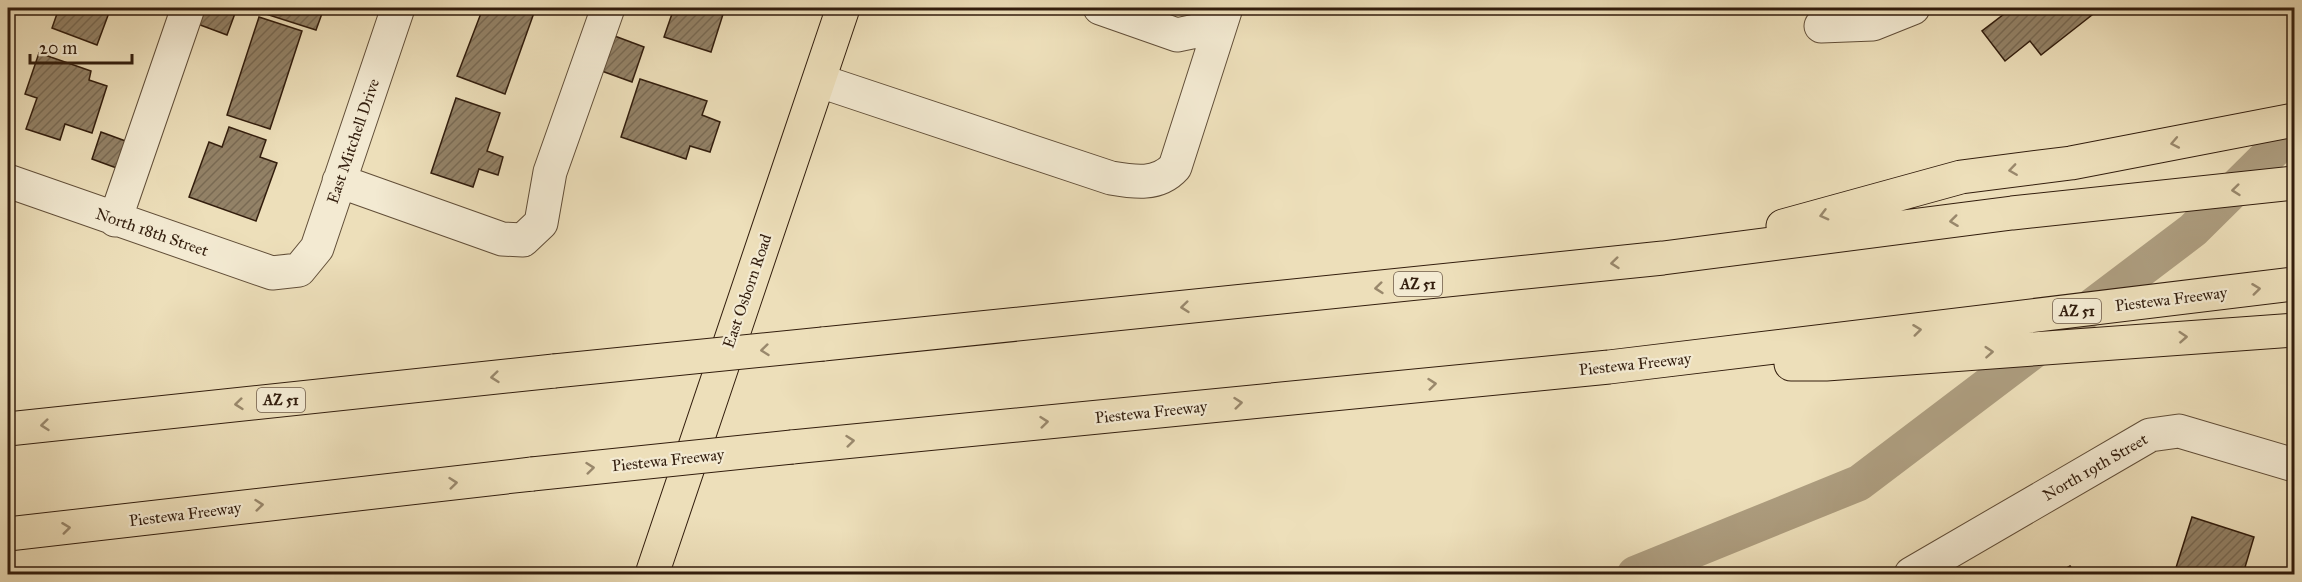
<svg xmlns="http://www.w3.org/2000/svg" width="2302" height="582" viewBox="0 0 2302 582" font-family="'IM FELL Great Primer',serif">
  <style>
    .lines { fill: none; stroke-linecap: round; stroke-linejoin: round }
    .canal { stroke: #ad9d7f; stroke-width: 36 }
    .building { fill: url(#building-hatch); stroke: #321d0d; stroke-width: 1.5 }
    .minor-casing { stroke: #614e38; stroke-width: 35 }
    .major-casing { stroke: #321d0d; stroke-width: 35 }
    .highway-casing { stroke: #321d0d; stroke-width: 35 }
    .minor { stroke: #f3ead2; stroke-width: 33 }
    .major { stroke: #eddfba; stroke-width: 33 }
    .highway { stroke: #eddfba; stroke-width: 33 }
    .highway-bridge-casing { stroke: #321d0d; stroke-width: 35; stroke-linecap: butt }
    .highway-bridge { stroke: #eddfba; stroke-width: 33 }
    .oneway { stroke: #99886c }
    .labels { text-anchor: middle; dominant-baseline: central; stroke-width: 4.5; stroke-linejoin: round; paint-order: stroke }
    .shield { fill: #f3ead2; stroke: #6c5a48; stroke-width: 1.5 }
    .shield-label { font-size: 15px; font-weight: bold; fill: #321d0d }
    .street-label { font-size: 16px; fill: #321d0d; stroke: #f3ead2 }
  </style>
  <defs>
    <pattern id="building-hatch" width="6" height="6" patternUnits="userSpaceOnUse" patternTransform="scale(1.5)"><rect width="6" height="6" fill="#938267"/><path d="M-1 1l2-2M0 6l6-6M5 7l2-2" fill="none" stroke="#796a53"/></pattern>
  </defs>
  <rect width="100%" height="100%" fill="#eddfba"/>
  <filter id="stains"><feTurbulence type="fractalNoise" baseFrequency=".00333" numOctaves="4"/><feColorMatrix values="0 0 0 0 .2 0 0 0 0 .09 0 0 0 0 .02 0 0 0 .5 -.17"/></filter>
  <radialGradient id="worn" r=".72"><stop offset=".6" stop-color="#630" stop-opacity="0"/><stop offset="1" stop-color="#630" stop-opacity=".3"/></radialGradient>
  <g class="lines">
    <path class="canal" d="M1635,574L1859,483L2193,230L2294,130"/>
  </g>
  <path class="building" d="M59,8H124L122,14L110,10L97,45L52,28Z
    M200,8H237L227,35L195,23Z
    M247,8H324L316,30Z
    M483,8H529L535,10L505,94L457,76Z
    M674,8H725L711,52L664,37Z
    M2012,8H2085L2092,15L2041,55L2030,41L2005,61L1982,31Z
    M259,17L302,31L270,129L227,115Z
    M612,35L644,47L632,82L599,70Z
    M39,53L91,71L89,80L107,86L92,133L65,124L60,140L26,129L37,98L25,94Z
    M640,79L707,101L702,115L720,122L710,152L690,146L686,159L621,137Z
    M456,98L500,113L487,151L503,157L498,175L479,169L473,187L431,173Z
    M229,127L266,140L260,157L277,163L256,221L189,197L209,142L222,147Z
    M101,132L131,143L122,170L92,159Z
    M2192,517L2254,537L2243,574H2174Z
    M2070,566L2075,574H2056Z"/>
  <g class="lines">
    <g class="minor-casing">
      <path id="minor" d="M1100,8L1177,35L1220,26
        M1821,26L1873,24L1913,8
        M820,81L1111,178C1134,182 1158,186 1175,167L1226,8
        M8,181L272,273L299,270L317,248L398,8
        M339,181L502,239L523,240L541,223L550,172L608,8
        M115,220L188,8
        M1911,574L2150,435L2179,431L2294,465"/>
    </g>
    <g class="major-casing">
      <path id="major" d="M652,574L843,8"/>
    </g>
    <g class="highway-casing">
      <path id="highway" d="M1783,226L1961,177L2071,163L2294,120
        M823,344L1663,258L2012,213L2294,183
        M1791,364H1826L2294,330
        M8,429L554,371
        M792,447L1609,367L2294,284
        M8,534L532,474"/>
    </g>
    <use href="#minor" class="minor"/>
    <use href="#major" class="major"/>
    <use href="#highway" class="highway"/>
    <g class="highway-bridge-casing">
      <path id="highway-bridge" d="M554,371L823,344
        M532,474L792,447"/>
    </g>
    <use href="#highway-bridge" class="highway-bridge"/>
  </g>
  <defs><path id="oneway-chevron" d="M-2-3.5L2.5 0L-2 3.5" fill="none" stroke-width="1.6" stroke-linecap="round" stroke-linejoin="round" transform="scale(1.5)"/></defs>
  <g class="oneway">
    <use href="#oneway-chevron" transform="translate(2175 143) rotate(169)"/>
    <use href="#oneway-chevron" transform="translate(2013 170) rotate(172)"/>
    <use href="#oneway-chevron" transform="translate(2236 190) rotate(174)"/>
    <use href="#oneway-chevron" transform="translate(1824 215) rotate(165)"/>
    <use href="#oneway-chevron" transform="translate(1954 221) rotate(173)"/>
    <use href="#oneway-chevron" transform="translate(1615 263) rotate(174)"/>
    <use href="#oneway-chevron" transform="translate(1379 288) rotate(174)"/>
    <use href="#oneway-chevron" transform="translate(2256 289) rotate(-7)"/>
    <use href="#oneway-chevron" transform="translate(1185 307) rotate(174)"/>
    <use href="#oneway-chevron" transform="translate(1917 330) rotate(-7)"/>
    <use href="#oneway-chevron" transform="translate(2183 337) rotate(-4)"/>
    <use href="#oneway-chevron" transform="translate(765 350) rotate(174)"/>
    <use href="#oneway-chevron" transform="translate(1989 352) rotate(-4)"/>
    <use href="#oneway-chevron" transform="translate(495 377) rotate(174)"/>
    <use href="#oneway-chevron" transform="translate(1432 384) rotate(-6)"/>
    <use href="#oneway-chevron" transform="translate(1238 403) rotate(-6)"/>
    <use href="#oneway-chevron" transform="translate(239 404) rotate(174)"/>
    <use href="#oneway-chevron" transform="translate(1044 422) rotate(-6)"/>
    <use href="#oneway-chevron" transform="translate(45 425) rotate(174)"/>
    <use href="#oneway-chevron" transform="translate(850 441) rotate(-6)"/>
    <use href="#oneway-chevron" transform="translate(590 468) rotate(-6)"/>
    <use href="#oneway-chevron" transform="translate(453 483) rotate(-6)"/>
    <use href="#oneway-chevron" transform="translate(259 505) rotate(-6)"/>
    <use href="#oneway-chevron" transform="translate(66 528) rotate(-7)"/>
  </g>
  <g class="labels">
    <g class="shield">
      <rect x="1394" y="272" width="48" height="24" rx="4.5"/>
      <rect x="2053" y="299" width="48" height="24" rx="4.5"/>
      <rect x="257" y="388" width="48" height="24" rx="4.5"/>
    </g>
    <g class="shield-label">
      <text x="1418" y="284">AZ 51</text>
      <text x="2077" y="311">AZ 51</text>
      <text x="281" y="400">AZ 51</text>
    </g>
    <g class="street-label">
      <text transform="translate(353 141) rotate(-71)">East Mitchell Drive</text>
      <text transform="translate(152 232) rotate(19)">North 18th Street</text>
      <text transform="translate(747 291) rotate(-71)">East Osborn Road</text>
      <text transform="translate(2171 299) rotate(-7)">Piestewa Freeway</text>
      <text transform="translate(1635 364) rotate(-6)">Piestewa Freeway</text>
      <text transform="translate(1151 412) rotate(-6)">Piestewa Freeway</text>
      <text transform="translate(668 460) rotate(-6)">Piestewa Freeway</text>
      <text transform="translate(2095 467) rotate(-30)">North 19th Street</text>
      <text transform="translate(185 514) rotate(-7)">Piestewa Freeway</text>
    </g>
  </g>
  <rect width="2302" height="582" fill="none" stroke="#eddfba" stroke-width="30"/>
  <rect x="9" y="9" width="2284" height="564" fill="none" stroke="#321d0d" stroke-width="3"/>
  <rect x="15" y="15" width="2272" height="552" fill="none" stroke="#321d0d" stroke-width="1.5"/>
  <path d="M30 54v9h102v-9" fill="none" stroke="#321d0d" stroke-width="3"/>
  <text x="39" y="54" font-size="18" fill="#321d0d" stroke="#f3ead2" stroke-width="4.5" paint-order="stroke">20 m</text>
  <rect width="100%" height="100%" filter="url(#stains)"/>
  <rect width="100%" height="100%" fill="url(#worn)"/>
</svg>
